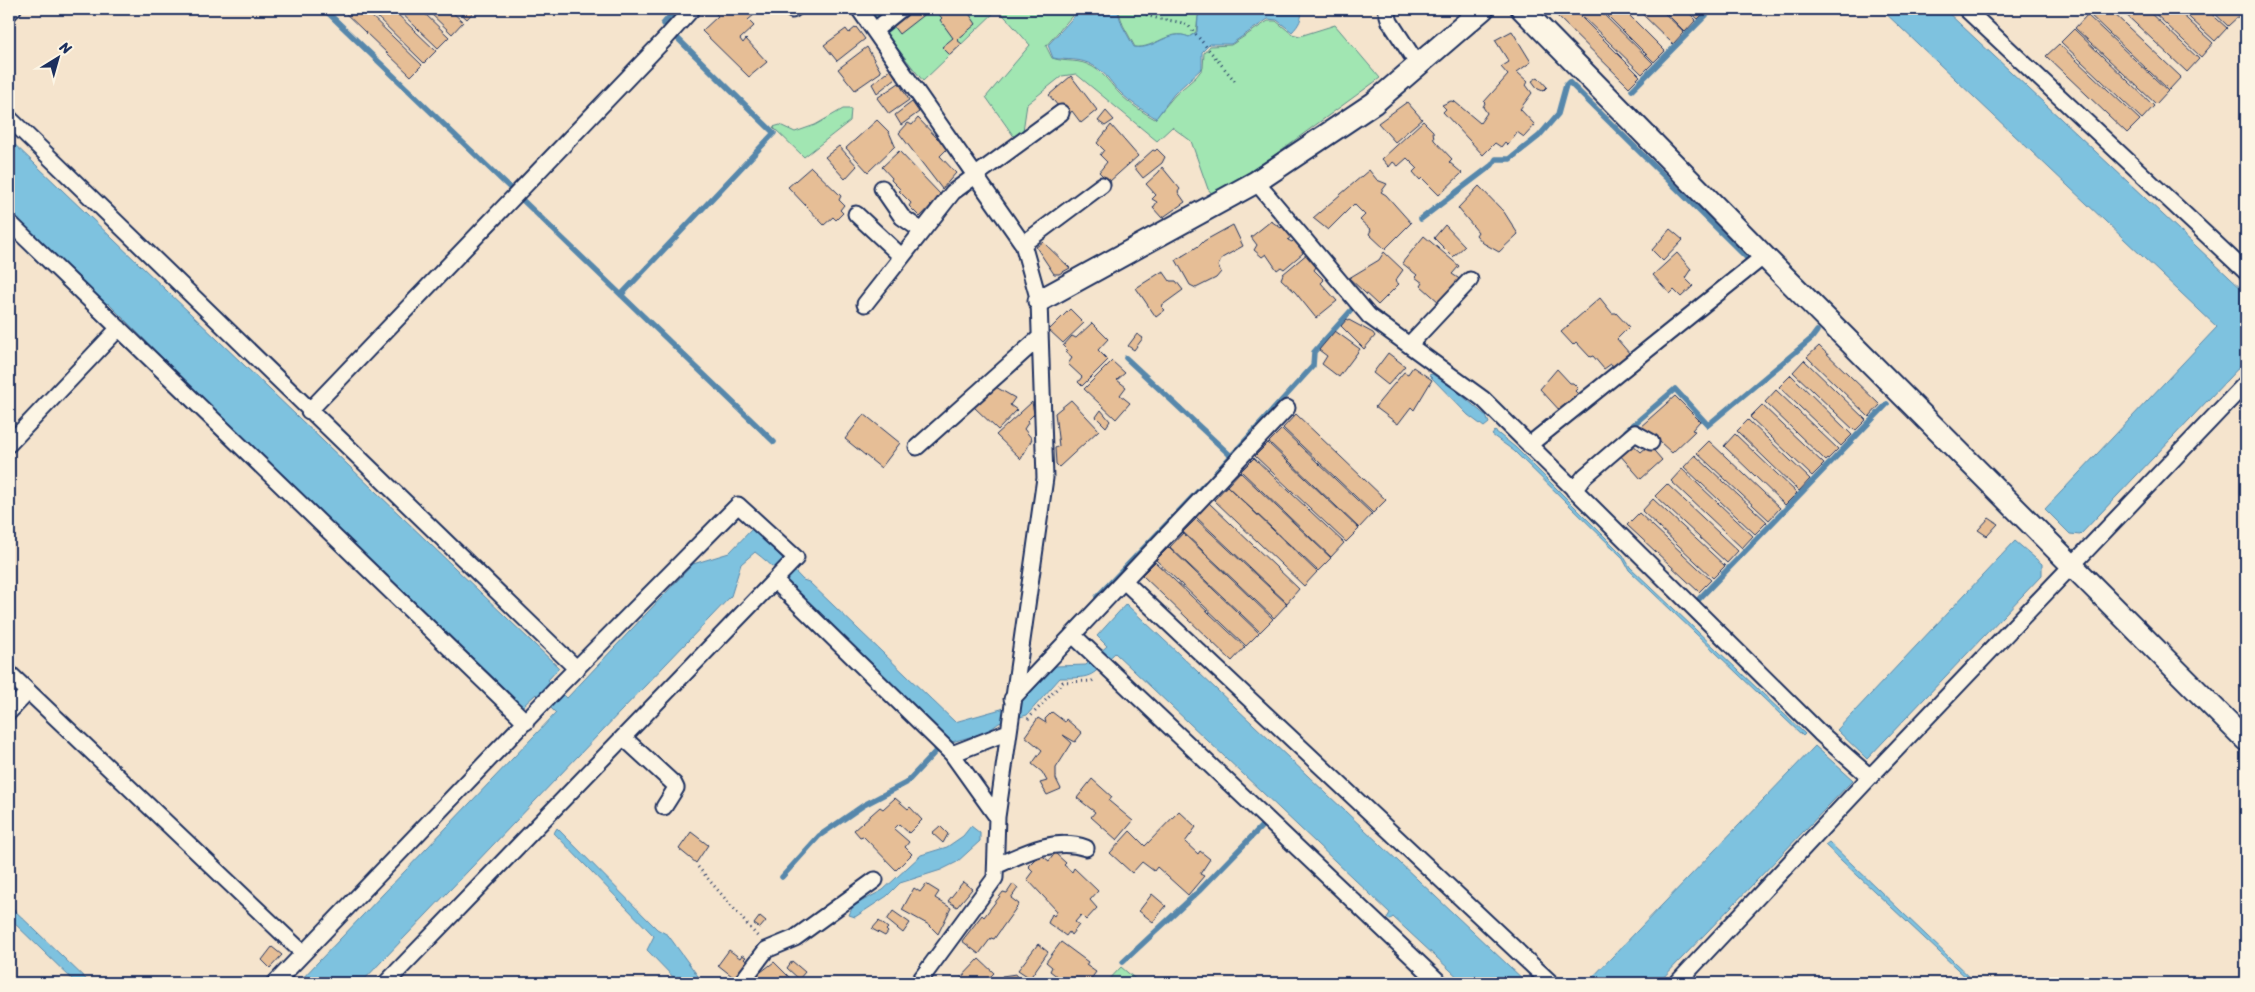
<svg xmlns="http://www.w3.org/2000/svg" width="2255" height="992" viewBox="0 0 2255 992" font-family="Sriracha,sans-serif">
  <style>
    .green { fill: #a1e6b2; stroke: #5e8a88 }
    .water { fill: #7ec2df; stroke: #5687ab }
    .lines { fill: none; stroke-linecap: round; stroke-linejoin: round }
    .stream { stroke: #5687ab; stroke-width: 5.5 }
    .building { fill: #e6be96; stroke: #1b2f5e }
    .street-casing { stroke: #1b2f5e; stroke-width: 19 }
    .secondary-casing { stroke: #1b2f5e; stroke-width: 25 }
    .path { stroke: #1b2f5e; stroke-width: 3; stroke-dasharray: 1 4; stroke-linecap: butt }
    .street { stroke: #fcf5e5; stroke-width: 15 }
    .secondary { stroke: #fcf5e5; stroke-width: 21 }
  </style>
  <rect width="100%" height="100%" fill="#f5e4cd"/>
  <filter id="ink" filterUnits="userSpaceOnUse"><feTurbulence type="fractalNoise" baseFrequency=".02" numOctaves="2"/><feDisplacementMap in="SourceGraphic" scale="10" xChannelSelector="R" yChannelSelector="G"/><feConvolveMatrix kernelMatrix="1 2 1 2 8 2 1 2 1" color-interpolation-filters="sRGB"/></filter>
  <g filter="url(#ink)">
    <path class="green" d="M867,9H1078L1046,46L1052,58C1066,63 1078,58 1093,67C1105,74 1111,85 1120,94C1130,104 1144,113 1155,119L1175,95L1196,77L1203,68L1204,53L1210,46L1231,45L1268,21H1276L1292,34L1300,36L1335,25L1380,78L1262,164L1213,195L1208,189L1191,141L1172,127L1157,141L1076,74L1062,76L1027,104L1023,131L1015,138L986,97L1030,45L998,9L923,81Z
      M1118,9H1201L1198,17L1196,32L1189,37C1169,28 1155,49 1135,47L1123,25Z
      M843,109H851L850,121L804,157L773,127L780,125L795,132L815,125Z
      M1121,967L1140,983H1106Z"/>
    <path class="water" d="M1081,9H1117L1122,25L1134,47C1154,51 1169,28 1189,37L1197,32L1198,17L1201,9H1302C1302,19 1299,25 1292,32L1277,20L1268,19L1231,44H1210L1202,52V68L1174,94L1156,118C1144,111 1130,102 1121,93C1111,84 1108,74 1094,66C1079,57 1067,61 1053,58L1048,45Z
      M1881,9H1944L2246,293V360L2080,535L2070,534L2045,509L2217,327Z
      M9,139L559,668L548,680L567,698L693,564L729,553L753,528L803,580L809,582L955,722L1019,704L1056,666L1086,665L1107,646L1097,636L1126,604L1527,983H1464L1393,917L1389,920L1387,918L1390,913L1115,653C1090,676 1096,678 1060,678L1027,715L999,723L987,732L952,742L800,598C788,580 772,565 755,552L741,564L731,596L361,983H298L556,713L536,694L523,706L515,701L302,498L108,303L106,306L9,212Z
      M1432,374L1453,388L1486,416L1489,423L1484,427L1468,415L1429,375Z
      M1495,431L1515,447L1623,555L1630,567L1805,734L1803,736L1629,570L1622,557L1514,451L1492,435Z
      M2015,541L2042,564V575L1867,759L1837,730Z
      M1815,746L1853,780L1658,983H1587Z
      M971,826L980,833V841L957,862L941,870L900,883L887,896L855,917L849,915L853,906L883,890L921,855L947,847L963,836Z
      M557,828L657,929L668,935L703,983H679L647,950L654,936L554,833Z
      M1829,842L1976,983H1972L1825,845Z
      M9,905L90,983H76L9,918Z"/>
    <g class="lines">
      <path class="stream" d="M324,9L774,442
        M1632,90L1712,9
        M1421,219L1492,165L1496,159H1510L1539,136L1558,114L1566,85L1569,82L1747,258
        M621,295L774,133L663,24L676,9
        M1126,358L1231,456
        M1626,431L1675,389L1708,425L1811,339L1817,331
        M1212,477L1313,366L1314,352L1355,306
        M1097,597L1205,484
        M1699,599L1887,404
        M782,877L819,836L864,805L906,783L936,751
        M1123,962L1199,891L1261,827"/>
    </g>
    <path class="building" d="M341,9H364L422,65L411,76Z
      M369,9H392L436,51L424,63Z
      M397,9H420L449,37L438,48Z
      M426,9H449L463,22L452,34Z
      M456,9H476L467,19Z
      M717,9H761L748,20L754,26L740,39L743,43L746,39L767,62L749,77L702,31L718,16L714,12Z
      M907,9H931L899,34L890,22Z
      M934,9H966L976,24L957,40L962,44L950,55L942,47L953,38L940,20L942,18Z
      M1550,9H1573L1640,76L1629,87Z
      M1575,9H1598L1653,63L1642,74Z
      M1601,9H1623L1665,51L1654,62Z
      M1637,9H1660L1684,32L1673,44Z
      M1662,9H1685L1696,20L1685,32Z
      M1687,9H1708L1698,19Z
      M2092,9H2109L2181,77L2169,90L2088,13Z
      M2120,9H2146L2199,59L2187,72Z
      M2150,9H2176L2213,43L2201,57Z
      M2180,9H2206L2227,28L2215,41Z
      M2210,9H2235L2241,14L2228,26Z
      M2087,15L2168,91L2156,104L2075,28Z
      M856,27L865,39L837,61L824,45L846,29L849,33Z
      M2074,29L2154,106L2142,119L2061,42Z
      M1512,31L1531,62L1517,72L1528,82L1526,85L1532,93L1520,109L1535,125L1524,137L1517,132L1508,145L1505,142L1501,147L1495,143L1483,155L1443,112L1446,109L1442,105L1451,101L1455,102L1480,123L1487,113L1483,107L1485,103L1484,102L1508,75L1501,67L1509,62L1495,40Z
      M2059,44L2140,120L2127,133L2046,56Z
      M867,47L881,72L855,90L838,69Z
      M891,69L896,78L877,93L872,84Z
      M1071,76L1097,110L1081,123L1072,111L1067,117L1049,95Z
      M1538,77L1547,87L1543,91L1538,89L1532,81Z
      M899,83L909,100L889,114L877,98Z
      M912,102L919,112L901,125L895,115Z
      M1407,102L1422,119L1395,142L1378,123Z
      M1106,111L1114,120L1105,126L1098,121Z
      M918,118L938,139L941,137L948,148L940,156L956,173L942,189L899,133L908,123L912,125Z
      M877,120L889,132L895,146L868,172L846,148Z
      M1423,121L1433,131L1434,140L1452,159L1449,162L1462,173L1439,195L1422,178L1420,180L1413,172L1417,168L1407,158L1398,166L1393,162L1389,167L1382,159Z
      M1111,125L1138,156L1109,182L1099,172L1107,162L1100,155L1104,150L1097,143Z
      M839,146L857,166L845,179L825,157Z
      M1157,149L1165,157L1162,163L1143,178L1134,167L1153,150L1155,151Z
      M899,151L941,195L920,217L909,206L911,203L899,191L901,190L891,180L892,178L882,167Z
      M811,167L841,196L839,200L844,205L840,210L843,213L836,220L833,217L824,225L788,187Z
      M1162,167L1180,189L1178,192L1185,202L1162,218L1153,208L1157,202L1152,199L1156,195L1146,184L1159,172Z
      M1369,170L1377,180L1387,184L1381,192L1386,195L1411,223L1385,249L1369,234L1371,230L1360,220L1365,215L1354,204L1328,230L1313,218Z
      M1479,186L1504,212L1518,234L1499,252L1483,243L1476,235L1478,232L1458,208Z
      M1271,221L1281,228L1284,225L1292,235L1288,240L1292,242L1295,239L1303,253L1284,269L1281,267L1277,270L1266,254L1262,257L1254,250L1257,245L1251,237Z
      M1233,225L1243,246L1222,258L1218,266L1221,272L1216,278L1196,288L1190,285L1176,260L1200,245L1204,241Z
      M1445,225L1465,246L1453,257L1434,238Z
      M1670,229L1683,240L1663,261L1652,250Z
      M1424,236L1459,266L1452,274L1461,280L1440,303L1421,286L1423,283L1415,277L1417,275L1402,263Z
      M1043,242L1070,268L1059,274H1054L1036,247Z
      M1384,252L1403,270L1395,281L1399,284L1378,305L1349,278L1379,260Z
      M1308,253L1318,264L1314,270L1324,280L1321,283L1337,301L1316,318L1295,292L1281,279L1283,274Z
      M1677,253L1691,269L1685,278L1693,286L1681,297L1674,290L1670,294L1653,275Z
      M1163,271L1170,281H1176L1183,290L1161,306L1165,310L1156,317L1136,288Z
      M1600,298L1612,313H1616L1629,327L1617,339L1630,354L1615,367L1611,364L1604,369L1593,356L1590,357L1576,342L1573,345L1561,332Z
      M1070,309L1084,323L1063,343L1049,330Z
      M1347,319L1373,333L1375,336L1364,349L1341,326Z
      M1092,323L1108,339L1098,350L1108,360L1082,386L1078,382L1082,377L1068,364L1072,358L1065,352L1067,350L1063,346L1072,336L1076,338Z
      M1335,331L1360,349L1339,377L1322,364L1327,356L1319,350Z
      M1137,334L1143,338L1134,350L1128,346Z
      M1819,346L1880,405L1869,417L1807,357Z
      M1388,353L1405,366L1388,385L1373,373Z
      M1804,360L1866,420L1855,431L1793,372Z
      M1112,361L1125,373L1117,380L1126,387L1120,395L1130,403L1116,419L1084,389Z
      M1413,367L1432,380L1414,410L1411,407L1398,424L1375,407L1404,372L1408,374Z
      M1557,369L1570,383H1573L1578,388L1575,391L1579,395L1561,412L1540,389Z
      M1791,375L1852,435L1841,446L1779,387Z
      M994,386L1015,398L1010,405L1017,410L998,430L974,407Z
      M1776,390L1838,449L1826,461L1765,402Z
      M1675,396L1700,421L1692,430L1695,431L1672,453L1647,430L1644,432L1639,428Z
      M1071,400L1099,430L1059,467L1056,464L1055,448L1059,446L1055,413Z
      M1032,402L1034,414L1027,421L1028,423L1024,429L1032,439L1021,459L996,435Z
      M1762,405L1824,464L1812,476L1750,417Z
      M1101,410L1110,421L1106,427L1096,417Z
      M864,414L900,443L881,468L845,439Z
      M1296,414L1386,500L1373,513L1283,428Z
      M1748,420L1810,479L1799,491L1737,431Z
      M1282,429L1372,514L1359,528L1269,442Z
      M1735,434L1797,493L1785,505L1724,446Z
      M1709,441L1780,508L1769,520L1697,453Z
      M1268,443L1359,529L1346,542L1255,456Z
      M1631,443L1641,452L1649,445L1662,460L1641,479L1619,454Z
      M1695,455L1767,522L1755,534L1684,467Z
      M1254,458L1344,543L1331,557L1241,471Z
      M1682,469L1753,536L1742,548L1671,481Z
      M1240,472L1331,558L1318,571L1227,486Z
      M1667,484L1738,551L1727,563L1655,496Z
      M1227,486L1317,572L1304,586L1214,500Z
      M1653,499L1725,566L1713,578L1642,511Z
      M1209,503L1299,589L1287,603L1196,517Z
      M1639,513L1711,580L1699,592L1627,525Z
      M1989,518L1998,524L1987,536L1978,530Z
      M1196,519L1287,604L1274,618L1183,532Z
      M1183,533L1273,619L1260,632L1170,547Z
      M1169,547L1259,633L1246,646L1156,560Z
      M1155,562L1245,647L1232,661L1142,575Z
      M1052,712L1065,722L1066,719L1082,733L1075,742L1063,735L1072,743L1056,768V779L1061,789L1047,795L1040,783L1047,781L1042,772L1032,764L1042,750L1025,736L1038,718L1046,723L1045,719Z
      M1092,779L1112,797L1109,801L1133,821L1117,840L1091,817L1095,812L1077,798Z
      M895,798L908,809L910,807L922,820L909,833L899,824L894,829L909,842L905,847L912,854L896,870L863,836L860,837L854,830L880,807L883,809Z
      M1179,811L1196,827L1185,842L1198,854L1200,851L1210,859L1200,874L1204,876L1188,895L1157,867L1154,871L1142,862L1132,873L1110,853L1130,831L1145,846Z
      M940,826L948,834L943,843L932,833Z
      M691,832L708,845L696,863L679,849Z
      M1055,853L1066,863L1064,865L1072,872L1074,868L1098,891L1090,900L1097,908L1086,920L1081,915L1075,922L1079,925L1071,935L1069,932L1066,936L1048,923L1052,914L1054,916L1057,911L1027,879L1033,871L1028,866L1040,854L1049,861Z
      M963,882L972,889L957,907L948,901Z
      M926,884L939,892L935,898L951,908L938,934L929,925L902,910L914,888L920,892Z
      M1013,884L1018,888L1011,898L1019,904L994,939L991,938L979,954L962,941L982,915L984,917L1003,892L1007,893Z
      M1152,894L1166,906L1153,922L1139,911Z
      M893,911L910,923L903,933L887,920Z
      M760,916L766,921L760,928L754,924Z
      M879,921L888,928L886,930L888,932L885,936L872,929Z
      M1061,942L1088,962L1086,965L1096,972L1088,983H1066L1050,971L1052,967L1046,962Z
      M1038,944L1048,952L1030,978L1018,970Z
      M272,947L282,955L270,968L262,960Z
      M729,950L740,958L742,955L746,957L744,959L749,964L737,980L718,965Z
      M979,959L994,973L984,983H961L958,981Z
      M792,961L805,972L799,979L787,968Z
      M774,962L795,983H752L757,975Z
      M1016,974L1017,983H1002V976Z"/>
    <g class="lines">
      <g class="street-casing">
        <path id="street" d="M859,9L1023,244L1039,301L1045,478L997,817L995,878L918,983
          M1386,9L1390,22L1418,65
          M1966,9L2246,272
          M792,10L794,9
          M9,13L13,9
          M875,30L901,9
          M9,118L577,669
          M1256,182L1369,316L1483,399L1820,733L1870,777
          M882,188L902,217L922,231
          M856,214L902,257
          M9,222L526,722
          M1023,244L1102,185
          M865,304L953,192L1061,113
          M1409,345L1470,280
          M309,411L665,39L692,9
          M9,444L119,328
          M1529,445L1764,256
          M917,447L1039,338
          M1574,490L1585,476L1635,433L1651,442
          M775,581L952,754L997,817
          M1124,581L1551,983
          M1073,635L1440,983
          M9,673L303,953
          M1012,699L1287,408
          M9,712L28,692
          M624,738L674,784L676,788L664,807
          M952,754L1008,732
          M996,866C1024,853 1055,837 1086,848
          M275,983L560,685L738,505L796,558L386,983
          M741,983L766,950L795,938L875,880
          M1677,983L1870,777L2246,383"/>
      </g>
      <g class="secondary-casing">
        <path id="secondary" d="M1522,9L1764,256L2246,740
          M1039,301L1256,182L1374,103L1483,9"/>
      </g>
      <path class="path" d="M1138,9C1153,22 1171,18 1188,25L1235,81
        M1028,719L1063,682L1092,681L1095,679
        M698,867L758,937"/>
      <use href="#street" class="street"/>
      <use href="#secondary" class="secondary"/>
    </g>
  </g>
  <rect width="2255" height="992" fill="none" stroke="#fcf5e5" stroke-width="30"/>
  <rect x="15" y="15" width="2225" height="962" fill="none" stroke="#1b2f5e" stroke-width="2" filter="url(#ink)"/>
  <g transform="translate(58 58) rotate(37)" stroke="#fcf5e5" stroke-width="4" paint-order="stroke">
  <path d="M0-4L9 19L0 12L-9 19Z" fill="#1b2f5e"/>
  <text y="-8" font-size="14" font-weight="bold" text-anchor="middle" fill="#1b2f5e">N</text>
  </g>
</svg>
